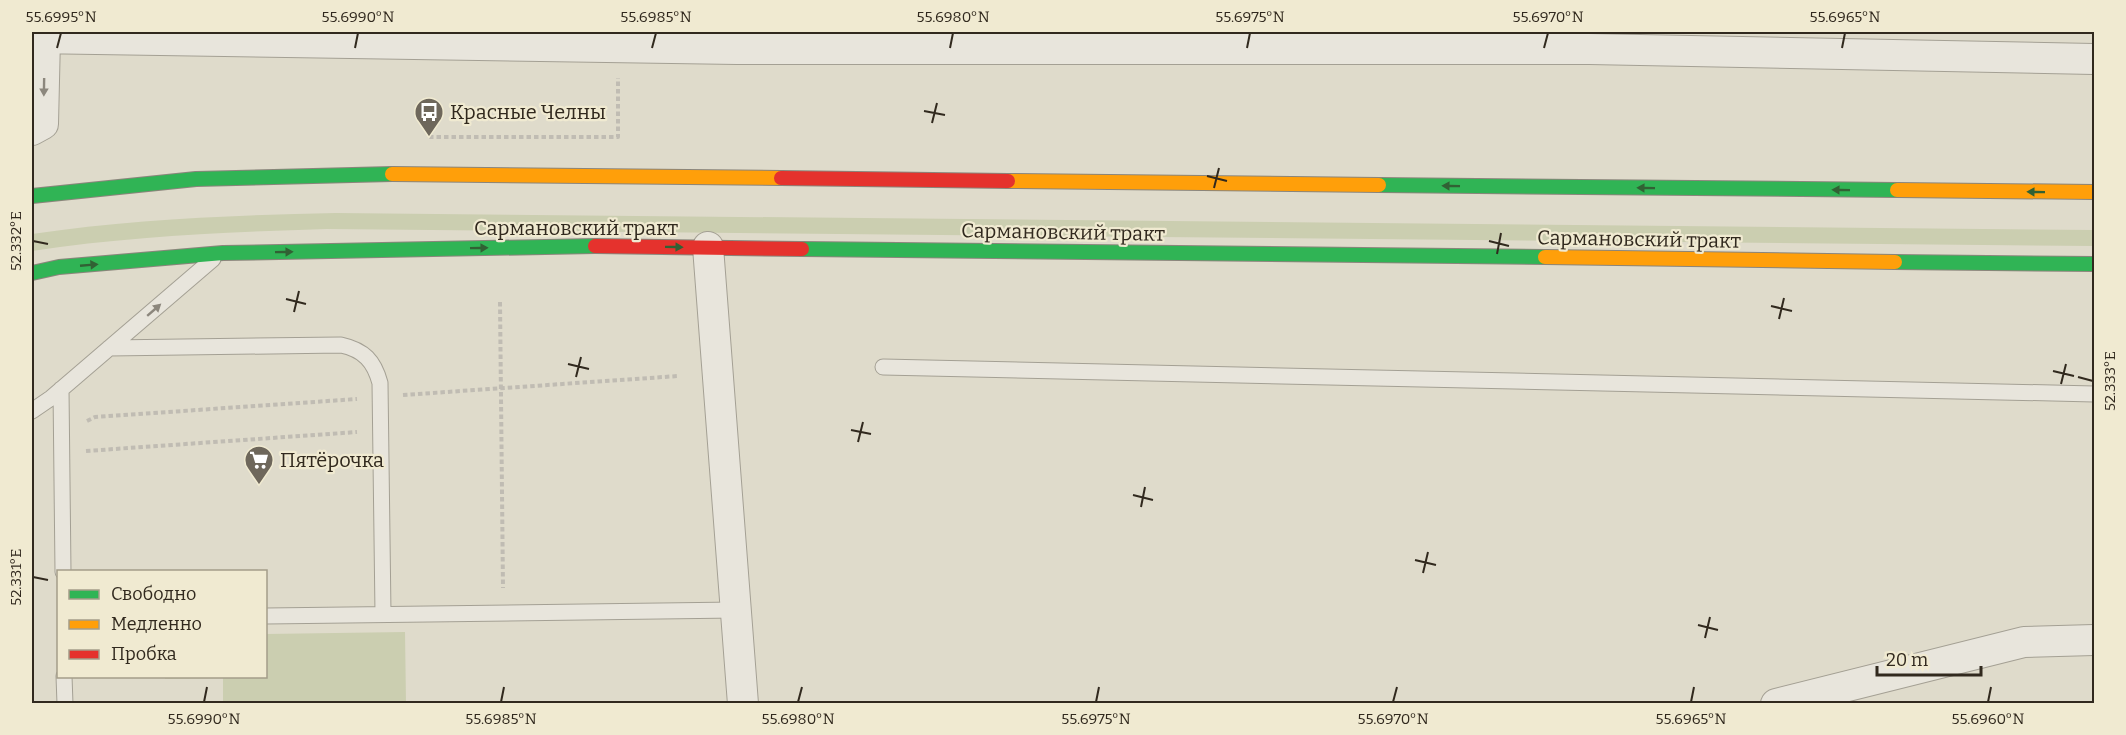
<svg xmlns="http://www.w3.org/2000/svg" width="2126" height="735" viewBox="0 0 2126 735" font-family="Bitter,serif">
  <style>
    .green { fill: #cbceb0 }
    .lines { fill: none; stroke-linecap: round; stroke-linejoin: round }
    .lane-casing { stroke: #a4a094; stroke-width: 17 }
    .street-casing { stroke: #a4a094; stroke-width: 32 }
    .fast-casing { stroke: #8a857b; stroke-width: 16 }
    .slow-casing { stroke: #8a857b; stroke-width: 16 }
    .jam-casing { stroke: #8a857b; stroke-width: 16 }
    .path { stroke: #c0bcb3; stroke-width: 4; stroke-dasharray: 4.5 3; stroke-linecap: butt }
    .lane { stroke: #e8e5dc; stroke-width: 15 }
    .street { stroke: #e8e5dc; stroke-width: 30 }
    .fast { stroke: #30b455; stroke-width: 14 }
    .slow { stroke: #ff9f0a; stroke-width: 14 }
    .jam { stroke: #e5322d; stroke-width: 14 }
    .oneway { fill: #8c877d }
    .oneway2 { fill: #316134 }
    .ticks { fill: none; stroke: #31291e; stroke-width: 2 }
    .labels { text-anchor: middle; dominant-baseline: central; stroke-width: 4.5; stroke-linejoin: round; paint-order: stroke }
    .poi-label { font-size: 20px; fill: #31291e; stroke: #f0ead1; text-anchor: start }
    .street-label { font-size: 20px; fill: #31291e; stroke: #f0ead1 }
    .neatline { fill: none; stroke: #31291e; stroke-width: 2 }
    .ticks-label { font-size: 15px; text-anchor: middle; fill: #31291e }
  </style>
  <rect width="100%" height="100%" fill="#dfdbcb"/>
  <path class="green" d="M336,213L2094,230V246L327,229C228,232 130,236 32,251V234C133,219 234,215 336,213Z
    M405,632L406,703H223V678L165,679V676H266V634Z"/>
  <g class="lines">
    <g class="lane-casing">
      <path id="lane" d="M109,348L341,345C364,350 374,361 380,383L383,614
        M883,367L2094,394
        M61,389L63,572
        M32,411L51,398L213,259
        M266,616L736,610
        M64,676L65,704"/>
    </g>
    <g class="street-casing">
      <path id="street" d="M32,38L737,49H1589L2094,59
        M32,130L43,124L45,38
        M708,247L743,704
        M1776,704L2024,642L2094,640"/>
    </g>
    <g class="fast-casing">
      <path id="fast" d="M1379,185L1897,190
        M32,196L196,179L392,174
        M802,249L1545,257
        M1895,262L2094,264
        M32,273L59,267L223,253L595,246"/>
    </g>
    <g class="slow-casing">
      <path id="slow" d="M392,174L781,178
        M1008,181L1379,185
        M1897,190L2094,192
        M1545,257L1895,262"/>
    </g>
    <g class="jam-casing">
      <path id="jam" d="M781,178L1008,181
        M595,246L802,249"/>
    </g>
    <path class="path" d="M429,137H618V78
      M500,302L503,588
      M403,395L678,376
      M87,421L95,417L357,399
      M86,451L357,432"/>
    <use href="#lane" class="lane"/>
    <use href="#street" class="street"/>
    <use href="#fast" class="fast"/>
    <use href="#slow" class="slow"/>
    <use href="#jam" class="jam"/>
  </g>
  <defs><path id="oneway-solid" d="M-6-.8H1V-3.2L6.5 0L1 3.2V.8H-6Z" transform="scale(1.5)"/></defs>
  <g class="oneway">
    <use href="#oneway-solid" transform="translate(44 87) rotate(91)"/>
    <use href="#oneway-solid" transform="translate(154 310) rotate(-41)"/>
  </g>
  <g class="oneway2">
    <use href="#oneway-solid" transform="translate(1451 186) rotate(-179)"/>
    <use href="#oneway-solid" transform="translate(1646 188) rotate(-179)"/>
    <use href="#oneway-solid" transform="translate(1841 190) rotate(-179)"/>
    <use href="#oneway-solid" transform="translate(2036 192) rotate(-179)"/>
    <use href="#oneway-solid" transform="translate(674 247) rotate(1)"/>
    <use href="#oneway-solid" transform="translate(479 248) rotate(-1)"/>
    <use href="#oneway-solid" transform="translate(284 252) rotate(-1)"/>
    <use href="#oneway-solid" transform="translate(89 265) rotate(-5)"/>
  </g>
  <path class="ticks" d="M57,48L61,33M355,48L358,33M652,48L656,33M950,48L953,33M1247,48L1250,33M1544,48L1548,33M1842,48L1845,33M924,111L945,115M932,123L937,103M1207,176L1227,181M1214,188L1219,168M33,241L48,244M1489,241L1509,246M1497,254L1501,233M286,299L306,304M1771,306L1792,311M294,312L299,291M1779,319L1784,298M568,364L589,369M2053,371L2074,376M576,377L581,357M2078,377L2093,381M2061,384L2066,364M851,430L871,434M858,442L863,422M1133,495L1153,500M1141,507L1145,487M1415,560L1436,565M1423,573L1428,552M33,577L48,580M1698,625L1718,630M1705,638L1710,617M204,702L207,687M501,702L504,687M798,702L802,687M1096,702L1099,687M1393,702L1397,687M1691,702L1694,687M1988,702L1991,687"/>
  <defs>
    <g id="bus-pin" transform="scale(1.5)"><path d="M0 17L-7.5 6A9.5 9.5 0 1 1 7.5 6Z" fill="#6e675b" stroke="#f0ead1"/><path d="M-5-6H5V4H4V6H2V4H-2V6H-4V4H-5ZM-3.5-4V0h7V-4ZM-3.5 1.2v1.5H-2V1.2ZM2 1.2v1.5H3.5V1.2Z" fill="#fff"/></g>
    <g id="supermarket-pin" transform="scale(1.5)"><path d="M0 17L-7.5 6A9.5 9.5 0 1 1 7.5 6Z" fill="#6e675b" stroke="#f0ead1"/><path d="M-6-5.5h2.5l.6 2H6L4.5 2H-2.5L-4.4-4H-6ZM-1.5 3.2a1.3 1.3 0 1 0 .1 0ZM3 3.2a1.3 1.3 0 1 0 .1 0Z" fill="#fff"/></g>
  </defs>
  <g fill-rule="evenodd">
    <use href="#bus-pin" x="429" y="112"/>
    <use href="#supermarket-pin" x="259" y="460"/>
  </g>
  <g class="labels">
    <g class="poi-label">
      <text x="450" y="112">Красные Челны</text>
      <text x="280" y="460">Пятёрочка</text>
    </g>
    <g class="street-label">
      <text x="576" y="228">Сармановский тракт</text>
      <text transform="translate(1063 232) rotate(1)">Сармановский тракт</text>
      <text transform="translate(1639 239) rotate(1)">Сармановский тракт</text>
    </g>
  </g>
  <rect width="2126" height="735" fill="none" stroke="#f0ead1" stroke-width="66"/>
  <rect x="57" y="570" width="210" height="108" fill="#f0ead1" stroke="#a49d89" stroke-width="1.5"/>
  <rect x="69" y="590" width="30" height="9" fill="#30b455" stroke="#a49d89" stroke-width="1.5"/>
  <text x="111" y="600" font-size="18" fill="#31291e">Свободно</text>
  <rect x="69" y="620" width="30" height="9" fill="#ff9f0a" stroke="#a49d89" stroke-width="1.5"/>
  <text x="111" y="630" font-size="18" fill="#31291e">Медленно</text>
  <rect x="69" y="650" width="30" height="9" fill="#e5322d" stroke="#a49d89" stroke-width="1.5"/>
  <text x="111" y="660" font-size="18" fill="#31291e">Пробка</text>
  <path d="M1877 666v9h104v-9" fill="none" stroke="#31291e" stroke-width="3"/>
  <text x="1886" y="666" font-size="18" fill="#31291e" stroke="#f0ead1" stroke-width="4.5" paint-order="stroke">20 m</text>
  <rect x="33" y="33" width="2060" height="669" class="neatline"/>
  <g class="ticks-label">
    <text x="61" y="22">55.6995°N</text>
    <text x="358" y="22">55.6990°N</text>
    <text x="656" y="22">55.6985°N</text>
    <text x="953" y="22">55.6980°N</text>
    <text x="1250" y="22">55.6975°N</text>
    <text x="1548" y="22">55.6970°N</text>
    <text x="1845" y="22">55.6965°N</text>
    <text transform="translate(16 241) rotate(-90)" y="5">52.332°E</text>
    <text transform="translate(2110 381) rotate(-90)" y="5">52.333°E</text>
    <text transform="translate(16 577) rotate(-90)" y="5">52.331°E</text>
    <text x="204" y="724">55.6990°N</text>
    <text x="501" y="724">55.6985°N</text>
    <text x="798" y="724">55.6980°N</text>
    <text x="1096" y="724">55.6975°N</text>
    <text x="1393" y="724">55.6970°N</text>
    <text x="1691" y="724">55.6965°N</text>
    <text x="1988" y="724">55.6960°N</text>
  </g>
</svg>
